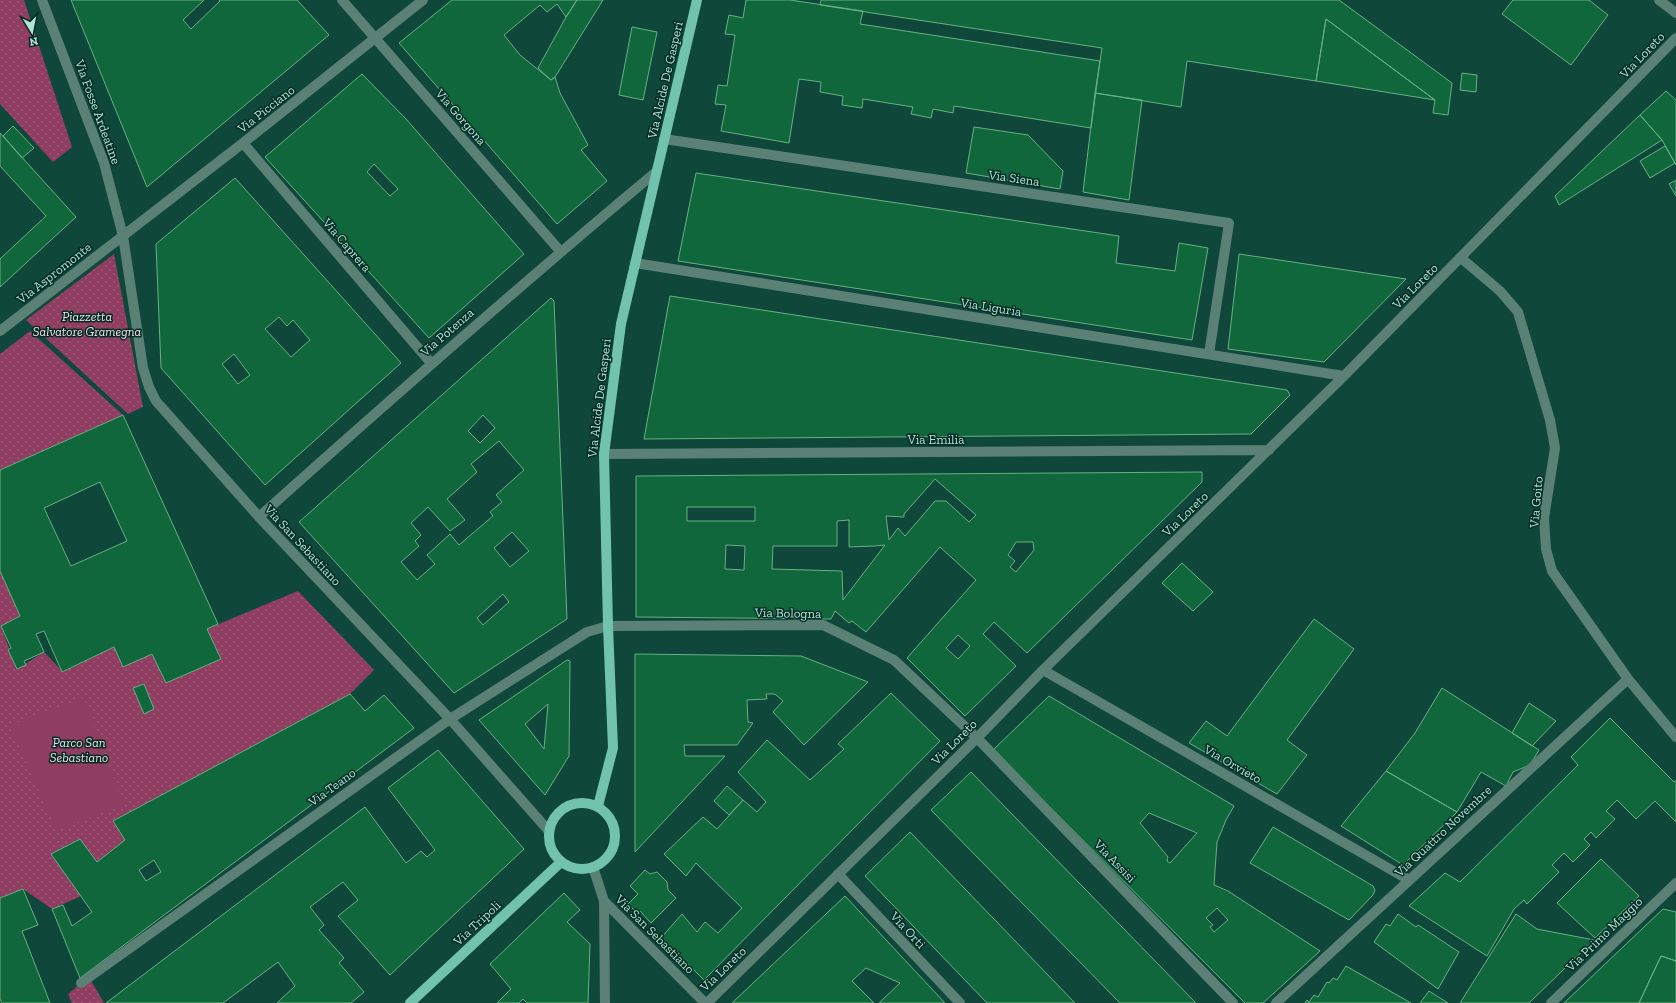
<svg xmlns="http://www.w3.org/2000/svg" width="1676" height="1003" viewBox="0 0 1676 1003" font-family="'Zilla Slab',serif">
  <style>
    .grass { fill: url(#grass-dots) }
    .garden { fill: #8f3d61 }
    .building { fill: #11673c; stroke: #67b183; fill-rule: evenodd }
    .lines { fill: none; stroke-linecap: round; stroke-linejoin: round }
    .minor { stroke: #5b8176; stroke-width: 10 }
    .major { stroke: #72c3ae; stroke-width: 10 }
    .labels { text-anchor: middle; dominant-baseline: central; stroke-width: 3; stroke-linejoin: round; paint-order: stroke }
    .street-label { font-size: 13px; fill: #b4e1d4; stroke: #002c23 }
    .park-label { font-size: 13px; font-style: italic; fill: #f7dce5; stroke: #002c23 }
  </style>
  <defs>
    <pattern id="grass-dots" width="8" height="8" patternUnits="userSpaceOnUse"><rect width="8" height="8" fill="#8f3d61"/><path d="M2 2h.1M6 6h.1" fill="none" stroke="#9c5977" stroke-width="1.8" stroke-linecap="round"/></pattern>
  </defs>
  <rect width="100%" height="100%" fill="#0f473b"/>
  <path class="grass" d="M0,0H24L72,147L53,162L0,104Z
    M114,254L143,407L128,414L26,320Z
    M30,331L123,415L0,470V354Z
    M0,571L20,616L1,627L17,669L44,652L63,672L114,647L123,667L152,654L166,683L221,659L207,629L298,591L374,670L350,694L113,821L125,840L97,862L79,839L51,854L81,896L52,909L23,889L0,898Z
    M89,977L104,1003H72L68,994Z"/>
  <path class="garden" d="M84,698L124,805L56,830L10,725Z"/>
  <path class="building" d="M71,0H204L183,20L191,29L220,1L219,0H297L329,35L147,187Z
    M452,0H577L566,17L557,4L547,12L540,5L504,35L520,55L551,80L555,77L560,93L588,145L581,150L607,181L557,224L399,43Z
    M577,0H603L555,77L551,80L538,68L566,17Z
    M746,0H790L863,11L860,24L1100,61L1091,128L954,106L953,113L933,109L931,118L911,114L913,107L863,99L862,108L842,105L843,96L820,92L821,82L799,79L789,143L721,131L726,105L715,104L718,85L727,86L735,35L725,34L729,15L743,18Z
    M821,0H1339L1452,83L1448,115L1433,113L1435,100L1326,19L1316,81L1187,61L1181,107L1095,93L1102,48L820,5Z
    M1513,0H1589L1608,15L1571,65L1502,14Z
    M1326,19L1435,100L1316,81Z
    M632,27L657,32L643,100L619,95Z
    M1462,73L1477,75L1476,92L1460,90Z
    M362,74L406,119L524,254L429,338L265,157ZM374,164L398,189L390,196L367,172Z
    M1666,91L1676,100V165L1662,140L1640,115Z
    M1095,93L1142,100L1129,200L1083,192Z
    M1640,115L1662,140L1559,205L1555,196Z
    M13,126L34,148L22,158L3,136Z
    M974,127L1028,135L1063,171L1060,189L966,173Z
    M0,133L76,217L0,287V259L46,216L0,166Z
    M1665,146L1675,163L1650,178L1640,161Z
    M696,173L1119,236L1116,263L1175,271L1179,243L1208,248L1192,340L678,261Z
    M235,178L401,363L265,485L161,368L156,244ZM279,317L287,326L293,320L310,340L291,357L265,329ZM234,354L250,375L238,384L222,364Z
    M1676,180V196L1669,184Z
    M1239,254L1406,279L1324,362L1228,349Z
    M670,296L1287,390L1290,395L1251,434L644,439Z
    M551,298L554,301L567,619L454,693L299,522ZM483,415L495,428L480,443L468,431ZM499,441L524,470L496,495L502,502L490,512L493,516L459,545L450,534L427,555L435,564L417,580L401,562L419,546L415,541L421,535L411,523L428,507L450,531L465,520L447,499L477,472L471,464ZM512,532L529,551L510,567L494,548ZM503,594L509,602L483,625L477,618Z
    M123,415L218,624L207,629L221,659L166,683L152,654L123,667L114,647L62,672L44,631L36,634L44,652L24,661L26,665L17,669L8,650L11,648L1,626L20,616L0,571V470ZM100,482L127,541L71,566L44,508Z
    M1202,472V482L1027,653L994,622L983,634L1016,666L965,716L907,658L976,580L940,547L866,632L852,621L849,623L835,611L831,619L636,617V476ZM935,479L976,515L969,522L946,501H935L905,536L898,528L889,540L886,516L904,517V514ZM687,507H755V521H687ZM849,520V547L875,546L885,545L843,600L842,571L772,569L773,546H837V521ZM1016,542H1033L1034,550L1016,572L1010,567L1015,561L1008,555ZM726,545L745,546L744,570L725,569ZM958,635L970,646L958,659L946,648Z
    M1182,563L1213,592L1193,611L1162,583Z
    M1314,619L1354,649L1287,740L1307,755L1277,794L1189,743L1206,721L1227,736Z
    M635,654L801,656L868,682L804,745L773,712L783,701L775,694H766L767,699L747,700L748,722L753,723L737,745H684L685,756H725L635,852Z
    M567,660L570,661L569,756L545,795L479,720ZM548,704L544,749L525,724Z
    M144,684L154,709L144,714L133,688Z
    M1442,688L1539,750L1530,765L1513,772L1506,786L1481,772L1457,812L1386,771L1415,733Z
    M891,693L940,741L704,980L661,938L682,914L697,932L705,922L718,933L742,908L696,863L686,876L664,854L703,817L717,829L743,800L757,812L766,802L738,772L767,740L810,780L844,749L838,744Z
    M350,694L365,711L384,695L414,728L80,978L52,909L63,905L72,926L92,912L51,854L80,839L97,862L125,840L113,821ZM154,860L161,872L146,881L139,870Z
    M1049,696L1234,806L1226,820L1217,842L1214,885L1228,891L1320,951L1263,1003H1245L993,750ZM1149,813L1197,833L1170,863L1167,861L1168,857L1140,823ZM1217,908L1228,920L1214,932L1210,927L1213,925L1206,918Z
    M1529,703L1556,721L1532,746L1512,733Z
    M1610,718L1674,782L1676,780V822L1655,801L1636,819L1617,800L1606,811L1615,819L1596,838L1591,832L1584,839L1590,845L1573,862L1564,853L1552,865L1559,872L1527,904L1524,900L1514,909L1487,956L1409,906L1445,873L1460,882L1578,765L1571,757Z
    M438,750L524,849L390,975L338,916L358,900L343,882L310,907L324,925L319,930L344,958L339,963L364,992L351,1003H277L295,986L278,962L223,1003H106L365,807L406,863L421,851L427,857L435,850L388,788Z
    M1386,771L1457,812L1403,865L1341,826Z
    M971,772L1196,1003H1120L931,810Z
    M727,786L743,800L729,815L714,801Z
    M1273,827L1373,886L1375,890L1373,895L1349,920L1250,863Z
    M910,832L1075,1003H987L865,876Z
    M1601,859L1639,896L1595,938L1557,903Z
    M645,870L650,874L657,872L667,882L668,890L676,898L651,923L640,911L637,913L628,904L638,894L630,886Z
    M23,889L38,925L22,931L50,1003H2L0,999V898Z
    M564,893L580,910L567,922L590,944L588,1003H527L523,999L519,1003H497L511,989L490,964Z
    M845,896L945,1003H879L900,983L866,968L852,981L874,1003H732Z
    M1663,909L1676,912V961L1661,956L1639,1003H1564Z
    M1398,914L1416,927L1418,925L1459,952L1438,989L1374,942L1386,924L1390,926Z
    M1516,914L1537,929L1594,940L1529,1003H1460Z
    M1661,956L1676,961V1003H1639Z
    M1346,966L1411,1003H1305L1307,1000L1309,1002L1314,995L1318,997L1327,982L1329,983L1333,978L1337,980Z
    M1429,991L1448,1003H1420Z"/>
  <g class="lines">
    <path class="minor" d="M42,0L104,163L123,236L143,368L149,387L156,401L259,517L450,719L548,830
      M342,0L560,251
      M1659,0L1676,13
      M664,139L1229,223L1209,354
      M243,143L431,363
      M1461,258L1500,291L1518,312L1550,420L1555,448L1544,518L1546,549L1552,571L1628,679L1676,737
      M635,263L1344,376
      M0,331L243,143L423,0
      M604,454L1269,450
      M259,517C390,400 521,284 656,172
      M1043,670L1409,880
      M593,867L604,901L605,1003
      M838,874L960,1003
      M604,901L705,1003
      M81,983L450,719L587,632L608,626L823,625L894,660L977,738L1233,1003
      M707,1003L977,738L1043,670L1344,376L1676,38
      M1276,1003L1628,679
      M1551,1003L1676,883"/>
    <path class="major" d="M549 836a33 33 0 1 1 66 0a33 33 0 1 1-66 0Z
      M598,806L613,748L608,626L604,454L621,324L697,0
      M410,1003L561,862"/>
  </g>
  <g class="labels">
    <g class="street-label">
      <text transform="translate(1642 55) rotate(-46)">Via Loreto</text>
      <text transform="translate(665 80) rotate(-77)">Via Alcide De Gasperi</text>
      <text transform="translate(266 109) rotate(-38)">Via Picciano</text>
      <text transform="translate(98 112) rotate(70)">Via Fosse Ardeatine</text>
      <text transform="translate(461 117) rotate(49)">Via Gorgona</text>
      <text transform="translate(1014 178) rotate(8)">Via Siena</text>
      <text transform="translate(347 245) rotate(49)">Via Caprera</text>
      <text transform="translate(54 273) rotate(-38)">Via Aspromonte</text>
      <text transform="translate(1415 286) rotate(-45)">Via Loreto</text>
      <text transform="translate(991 307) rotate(9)">Via Liguria</text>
      <text transform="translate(447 332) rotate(-41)">Via Potenza</text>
      <text transform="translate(599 398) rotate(-83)">Via Alcide De Gasperi</text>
      <text x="936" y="439">Via Emilia</text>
      <text transform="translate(1536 502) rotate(-85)">Via Goito</text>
      <text transform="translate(1185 514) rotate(-44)">Via Loreto</text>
      <text transform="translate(303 545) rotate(47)">Via San Sebastiano</text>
      <text transform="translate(788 613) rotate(1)">Via Bologna</text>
      <text transform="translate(954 742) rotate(-45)">Via Loreto</text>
      <text transform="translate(1233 764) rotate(30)">Via Orvieto</text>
      <text transform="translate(332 787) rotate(-36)">Via Teano</text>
      <text transform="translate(1443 831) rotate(-43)">Via Quattro Novembre</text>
      <text transform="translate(1115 861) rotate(46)">Via Assisi</text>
      <text transform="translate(477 923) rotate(-43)">Via Tripoli</text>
      <text transform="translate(908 930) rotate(47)">Via Orti</text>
      <text transform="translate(655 934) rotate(45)">Via San Sebastiano</text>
      <text transform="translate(1604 934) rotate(-44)">Via Primo Maggio</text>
      <text transform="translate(723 969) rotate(-44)">Via Loreto</text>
    </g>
    <g class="park-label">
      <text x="87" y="316">Piazzetta<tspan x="87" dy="15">Salvatore Gramegna</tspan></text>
      <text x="79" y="742">Parco San<tspan x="79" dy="15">Sebastiano</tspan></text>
    </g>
  </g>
  <g transform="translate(32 32) rotate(170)" stroke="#002c23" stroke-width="3" paint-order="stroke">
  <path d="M0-3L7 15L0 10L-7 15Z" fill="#b4e1d4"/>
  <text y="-6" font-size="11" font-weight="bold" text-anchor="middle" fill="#b4e1d4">N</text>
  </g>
</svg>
